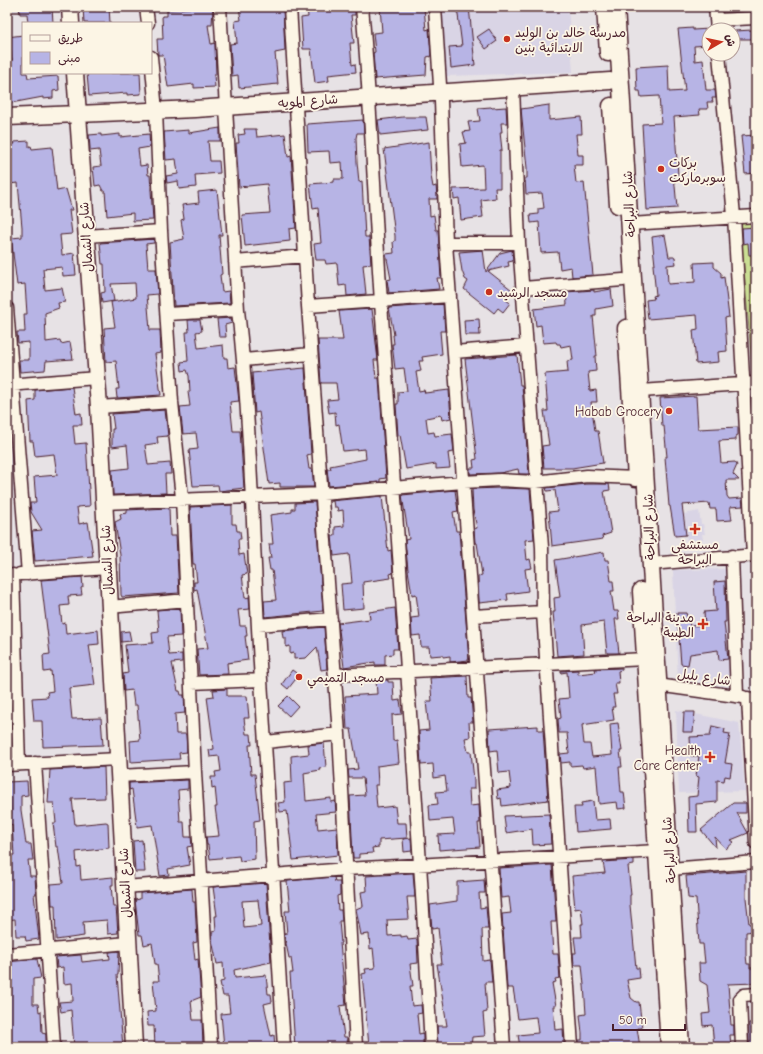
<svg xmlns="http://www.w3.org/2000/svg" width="763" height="1054" viewBox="0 0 763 1054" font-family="'Comic Neue','Playpen Sans Arabic',sans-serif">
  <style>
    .built { fill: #d9d4e5 }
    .green { fill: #cade93; stroke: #8a7e5f }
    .building { fill: #b7b4e5; stroke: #4a1f2b; fill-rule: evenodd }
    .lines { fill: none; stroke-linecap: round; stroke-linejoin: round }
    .street-casing { stroke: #4a1f2b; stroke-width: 15 }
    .secondary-casing { stroke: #4a1f2b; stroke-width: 19 }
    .street { stroke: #fcf5e5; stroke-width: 12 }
    .secondary { stroke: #fcf5e5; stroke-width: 16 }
    .poi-dot { fill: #c8321e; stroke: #fcf5e5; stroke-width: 1.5 }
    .labels { text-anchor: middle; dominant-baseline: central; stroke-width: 3.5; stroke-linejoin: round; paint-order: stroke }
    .poi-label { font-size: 13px; fill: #4a1f2b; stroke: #fcf5e5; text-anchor: start }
    .street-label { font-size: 13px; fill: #4a1f2b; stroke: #fcf5e5 }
  </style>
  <rect width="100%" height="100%" fill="#e7e2e5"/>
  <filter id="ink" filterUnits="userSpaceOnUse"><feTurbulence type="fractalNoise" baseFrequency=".025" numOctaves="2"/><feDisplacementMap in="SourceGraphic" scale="8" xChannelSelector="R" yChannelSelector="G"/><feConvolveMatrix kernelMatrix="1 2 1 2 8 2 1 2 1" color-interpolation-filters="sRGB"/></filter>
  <g filter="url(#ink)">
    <path class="built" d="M441,7H568L573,72L446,76Z
      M699,511L701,524H703L705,534H702L703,539L687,541L684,514Z
      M729,569L734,678L678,681L673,570Z
      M676,710L739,723L745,791L679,793Z"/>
    <path class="green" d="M740,222H756V377H753Z
      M7,636L13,750L7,751Z"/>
    <path class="building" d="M19,7H52L53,23H28L27,14H20Z
      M83,7H109L110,23H84Z
      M190,7H213L212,25H208L211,44L215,43V46L216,75H214L215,87L194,88V84L168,87L163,55H158L157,39H163L162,16H167V10L190,8Z
      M239,7H283L285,51L275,53L278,84L239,88L238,75L232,76L230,44L237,43L235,21L241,20Z
      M307,7H355V15H351L354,43H350L352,65L355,64L356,72L328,75L329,81L315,83L311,49H303L301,18L308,17Z
      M380,7H424L426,30L429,29L431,56L427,57L426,75L375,79L373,53L375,52L373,33L382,32Z
      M457,7H469L475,65L451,68L449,47L462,46Z
      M693,28V30L709,29V45L694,46L695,61L703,60L706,90H715L716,98H712L713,102H707L708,109H699L700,115L674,117L678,175H674L677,208L647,210L642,124L661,123L659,96L641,97L640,91H637L636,67L668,65L669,92L685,91L678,29Z
      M489,29L497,41L486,49L477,37Z
      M752,30V39H735V31Z
      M23,35V73H27L28,78L58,76L59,90L53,91V98L43,99V97L11,103L7,61L12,60L10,46H7V37Z
      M92,73H140L141,94L127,95V93L89,96L87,74Z
      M549,105V120L581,117L582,134H576L578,155H583V165H574L576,183L584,182L593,275L572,277L571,267L560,269L558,252L541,253L539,222L531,223L530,215L538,214V209L544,208L542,193L526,194L525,178H527V168L521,109Z
      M491,107L492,108L506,107L507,123H501L502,132H500L502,150H500V188H495L496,198L481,200L483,217L461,220L459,198L454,199L453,189L484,188L483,165L462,167L460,144L466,143L463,132L470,131L468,122L480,121L478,108Z
      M403,117H426L428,130L380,135L378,120Z
      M363,120L364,133H357L356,138L357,162L359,182L362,181L365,237H369L371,264L363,265L366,294L347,296L346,285L339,286L337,263L326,264L325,260H316L314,244L321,243L318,208L313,209L310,184L334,182V179H343L342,162L330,163L329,151L308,152L307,124Z
      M220,128V141H208L210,161H219L220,173L195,175L196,187L179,189L178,181L167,183L166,176L178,174L176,159L166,160L164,132L189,130V133Z
      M244,129H256L257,137L285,134L288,157L291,156L296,228L289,229L290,241L245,246L242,215L270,213L267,184L239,187L236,143H239L238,135L245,134Z
      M101,134V136L120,134V137L149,134L150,147L138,149L140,166L147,165L148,175H150L153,220L133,221V213L107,216L105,191H103L100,185L95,186L93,167L101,166L99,150L90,151V148L89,135Z
      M756,135V173L745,174L741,136Z
      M29,141V147L31,146L32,149L52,147L57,191L66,189L72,210H69L72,234L60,235L62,255L74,253L76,275L63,276L62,267L43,269L45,290L62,288L65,302L58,303L59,308L45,313L46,342L60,340L61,344L70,342L73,359L46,361L45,370L20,372L19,360H29V342L18,343L17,332H25L24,314H27L25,284L17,285L11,238L22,237V227L18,183L9,184L7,144H15L14,142Z
      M429,142L431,176L433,187L436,186L437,196V199H429L430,216L434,215L436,230H438L441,278H437L439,289L389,293L387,280L391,279L386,254L394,253L393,242L395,241V236L384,149Z
      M217,190L222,235H219L222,274L220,275L222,292L229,291L230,303L174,306L170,242L184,239L181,220L184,219L182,205L199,203L198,192Z
      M756,227V255H749L748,243L743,244L742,228Z
      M665,235L669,257H675L676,264L667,265L668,284L695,282L694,263L714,262V267L721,273V278L724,277L729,317L725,318L727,351L718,352L719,362L696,364L693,330L698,329L697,315L648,319L646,300L654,299L653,296L656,295L653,265H655L652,237Z
      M154,239V243L146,244L148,269H156L158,294L147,295L150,330H160L161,353L155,354L161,395L117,398L116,389H119L116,361L106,362L104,328L115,327L111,302L136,298L135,283L111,284L114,301L102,303L101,293L105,292L104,264H102L100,243Z
      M483,250L486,272L500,253L512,250L513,261L508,262L509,266L488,271L512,290L505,299L510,303L503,312L498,308L494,313L464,289L468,281L465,279L462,271L459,252Z
      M611,289L613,306L596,309V316H593L597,356H595L596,371L588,372L590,391L596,390L597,402H591L595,431H598L603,463L572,468H544L542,446L549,445L544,411H548L545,374L568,372L567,361L573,360L571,345L561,347L560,344H557L556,342L543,343L541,325L536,326L534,309L567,305L566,292L594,290V292Z
      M443,304L445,331H440L442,354L422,357L423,361H419L421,371L416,372L419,391L424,390L425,393L449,390L451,418L442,420L441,415L426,418L428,433L434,432L435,436L452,434L454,452L448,453L450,468L436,469V464L406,469L400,435L398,436L396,404H398V392L407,391L404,368L395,369L392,344H394L393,335H394L389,308Z
      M372,309L378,360H374L376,378H379L386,478L380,479V482L329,486L327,469H331L330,466L366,459L365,449L343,451L339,424L336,425L335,412L329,413L327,400L338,399L336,383H321L318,340H343L339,311Z
      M231,318L232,323L225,325L226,337H219L217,319Z
      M479,319L480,335H465L464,320Z
      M188,320H200L202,331L196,332L198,348L223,345L224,358H227L228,368L235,367L239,401L230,402L233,431H240L244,488L219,491L218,485L193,486L189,450L198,449L196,433L183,434L180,407L190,406L188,392H190L189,376L187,370L182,371L181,362L188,361L186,332H189Z
      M517,355L520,385H522L529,474H519L518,469L500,473L470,474V468H474L473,460L477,459L465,359Z
      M305,368L311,454L307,455L309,469H312L314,487H280V483L269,484L259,412L255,413L252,373Z
      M72,387L76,414L81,413L82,425H73L75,444L86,443L90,506L77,507L79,524L88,522L93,556L35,561L32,531L42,530L31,512L30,503H36L34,477L57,475L54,454L35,456L33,441H30L28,401L35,400V390Z
      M696,396L698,429L738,427V435L736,436V440L719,441L721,463L735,462L737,465L733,474L739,480H726L727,496L729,499L742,498L743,506L730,507L732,520L717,521L716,509H710L709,503L682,505L686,535L675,536L670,506H669L665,457H667L664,426H662L660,398Z
      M165,410L168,436L157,437L158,443L145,445L148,465L170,463L171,474H165L166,493L113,495L112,470L129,468L127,445L112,447V429H114L112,414Z
      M587,484H609L610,490L604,491L611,533L602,536L603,539L552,546L549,512L558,511L555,490L547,491L546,488Z
      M500,488L530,489L534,539L525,540L527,560L530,559L532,568L525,569L528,591L507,594L508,600L479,603L478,576L482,575L477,543H475L474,529L477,528L473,510L472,489Z
      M455,490L458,511L453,512L456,531H459L469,660L450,662V656L443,657V655L430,656L429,647H421L420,635L412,636L411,618L419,617L416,594L412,595L408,570L405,540L409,539L402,495Z
      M382,496L388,551L391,550L393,573L390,574L391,578L363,582L364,608L343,610L341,584L352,583L351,572L349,554L334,556L332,536H335V527L344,526L343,510L338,511L337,507H334L333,501H330Z
      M315,502L323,611L265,617L264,601L276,600L272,570H270L268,558H271L269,544H273L270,515L292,512V509H295V503Z
      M232,505V524H236L237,531H240L241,539H238L239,555L244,554L247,574L242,575L245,598L249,597L250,609L238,610L240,626H246L247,636H245L248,660L227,663L228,674L199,675L197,649L208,648L197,589L194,590V582H197L195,564H193L190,507Z
      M169,508L170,536H176L179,593L122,597L121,595L120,555L115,522L121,519L120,514L127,513V510Z
      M604,552L605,560H608L611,581H613L614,591H611L614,611H618L619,619H615L619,653H607L604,622L582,625L584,654L557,656L553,612H555L554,598L560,597L555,560Z
      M82,577L83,587L81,588L82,595L68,596L69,605L60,606L62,624L65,623L66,634L98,630L99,644L89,645L95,685L69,688L72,719L101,718L103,745L43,747L42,721H34L32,698L48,697L47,692L53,691L51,671L44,672L43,655L50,654L41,580Z
      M725,581L726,622H724L728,659L719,660L718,650L690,654L688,665L681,664L677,613H686L690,626L705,625L704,612L716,611L714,582Z
      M180,608L181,636L167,637L169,655L182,654V662L172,663L178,691H180L181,695H184L185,713L175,714L176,734H186L187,752L179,753L180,759L131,762L130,741L140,740L137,705H134L132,690L124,691L123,674L128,673L125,645L153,643L152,633L159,632L157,610Z
      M395,608L398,649H393V654L385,655V665H375V662L344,667L338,623L370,619L369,612Z
      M324,627L327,669L321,670L317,647L306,658L294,659V653L290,654V646L286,647V638H283L282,631Z
      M129,631L131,641L121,642V632Z
      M622,668V670L618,671L619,683H615L617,694H613L615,707H612L614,720L582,725L584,744H590L592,757L612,755L610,724L618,723L622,751H620L622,767H619L621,792H624L626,808L618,809L617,802L599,804L596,766L583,768L582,765L570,766V762L561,763L560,754L569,753L567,733H559L558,719L561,718L559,699L569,698L567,672L561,673V671L578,670V674L596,672L595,669Z
      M292,670L299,675L288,689L282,684Z
      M467,676L468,698H471L473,722H469L470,737L465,738L468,752H471L474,780V789H469L470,806L479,805L480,823H478L480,847L439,850L438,835L455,834L453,819L430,821L429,805L438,804L436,792L447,791L445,776L434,778L433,764L421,765L419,731L429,730L426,701H432L430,678Z
      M376,680H388V682H393L394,701L400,700L402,714L392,715L393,741L397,740L399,763L377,766L378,785H375L377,808L395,806L397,823H406L407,838L379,840V847L372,848L373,853L359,854V858H353L350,796L365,795L363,778H349L348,770L358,769L351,729H347L345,696L377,694Z
      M227,689V696H247L249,718H244L246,734H251L252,745H249L251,774H255L260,820L254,821L255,859L240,861L239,856L210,859L208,845H207L206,837L219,836L215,807H217L215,787L212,788L211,777H216L215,772L221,771L219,756L210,757L209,750L214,749L207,697L214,696L213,690Z
      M288,696L298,706L289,716L278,706Z
      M684,712H695L693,732H683Z
      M538,726V730H543L548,800L502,806L501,798L498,799L497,790L511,788L509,772L499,773L497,750L490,751L489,729Z
      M712,726L725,729L724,733L730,734L725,763L732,764L730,777L725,776L724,781L717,780V802L696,804L697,832H689L688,797L697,796L699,777L696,776L699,756H691L690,737L710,736Z
      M324,743L326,767L319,768L320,770L304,773L306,801L331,798V802L335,801L336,812L316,814L318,829L337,827L338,855L293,860L287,811L280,812L278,803L285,802L284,783L292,782L291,756L309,754L308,745Z
      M104,767L105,798L72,799L75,825L106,822L108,823L109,848L76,852L77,867L80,866L81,880L113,877V885H111L113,907H116L118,933L108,934L107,920L83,922L84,936L56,940L55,905H52L51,884L63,883L58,847H56L53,823H56L54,803H48L50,770Z
      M188,780V789L178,790L180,822H184L185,837H191L192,846L187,847L190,865L168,869L169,875L160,876L152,825L137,827L132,789L129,790V783Z
      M27,781L28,795L21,796V810L26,844H31L33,860H28L30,876H35L36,894H34L39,939L26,941L25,936H16L15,919L7,920V880L9,876L7,856L14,855L12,825L10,823H7V814H11L10,797H7V782Z
      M593,801L595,820L610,819L611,829L576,832L574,807H582L581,803Z
      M733,803H746V813H737L748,833L731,840L734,842L726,849L715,837L716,848L701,830Z
      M549,814L551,844L533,845L532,829L506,833L504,816Z
      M411,838L412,851L404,852L403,839Z
      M142,840L145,872H135L133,841Z
      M634,860V865L628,866L631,895H630V905L636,968H639L640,978L627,980L631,998L636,1002H639L642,1028H637L640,1047H579V1040H582V1033L580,1015L586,1014L584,985L582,965H574L573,953H576L574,937H582L581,924H583L581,908L575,909L572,876L605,873L603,862Z
      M552,865L556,922H551L553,954H558L560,978L555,979L556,982L552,983L556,1006H553L555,1030L563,1029L564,1043L543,1047H520L518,1035L538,1033L536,1017L518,1019L513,988H507L502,914L511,913L509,897L501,898L499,868Z
      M746,871V898L749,924H753L754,931L746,932V955L747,964H750V968H756V983L728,984L731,1025H734V1035H730L731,1047H714L712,1025L703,1026L702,1014L710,1013L707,985L700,981L699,963H705L703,944H699L696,899L688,898L686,876Z
      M413,873L415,897H407L409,919L387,920L388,936L401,935V937L407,936L408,940L417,939L418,963L410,964L413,986H410L412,1006L421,1005L422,1013L417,1014L419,1034L423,1033V1047L369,1046L362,974L366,973L365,969L375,968L373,948L370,949L369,934L361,935L356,909L363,906L361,892L367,891L366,876Z
      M334,877L335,882H340V895L337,896L338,910H341L342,921H339L341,943H340L346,1005L340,1006L344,1037H347L348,1047H295L290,973H293L291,958H289L284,934H287L285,911H290L287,881Z
      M484,880L485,893H479L480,908L486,907L488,929H482L483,961L490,960L492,982H485L487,1012L483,1013L485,1036L472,1037L471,1047H438L437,1026H447L437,964H442L438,928L432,929L430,905L457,901V882Z
      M266,883L271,962L234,970L235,978L266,975L268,994H271L272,1002L264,1004L271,1036L274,1035L275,1047H224L221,1014L230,1013L228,996H223L220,982L224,981L223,963L217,964L212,940V932L216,931L215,916H217L213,887ZM258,900L261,926L244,928L242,901Z
      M192,889L193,902H195L197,942L193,943L195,960L198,959L201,997L191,1001L193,1020H202L203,1047H155L154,1026H148L147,1012L156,1011L153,981H159L157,964H155L152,943L144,945L142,935H139L135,900L140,899V893Z
      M119,951L118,975H117L123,1047H74L71,1010L61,1012L59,1002L73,1001L72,983L64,984L63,967L57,968L56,957L81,955L82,962L110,959L109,952Z
      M37,959L41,978L33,979V1004H38L39,1012L41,1011L42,1033L46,1034V1047H7V962Z
      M756,1022V1045L749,1046V1023Z"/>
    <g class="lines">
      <g class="street-casing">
        <path id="street" d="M146,7L148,23
          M220,7L238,310C252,433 253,557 261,680C269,802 276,925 284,1047
          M290,7L308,306L339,734L356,1047
          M362,7C372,115 375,223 383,331C400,570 418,808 431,1047
          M435,7L441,101L446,243L504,1047
          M715,7L717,30
          M716,20L756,18
          M719,54L734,216L753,555
          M151,57L156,111L161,231L172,402L182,498L195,772L211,1047
          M513,87L519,243L542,547L543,612L572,1047
          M630,224L756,216
          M86,236L161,231
          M446,243H519
          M235,262L305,256
          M523,288L623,280
          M308,306L450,296
          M7,308L28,574
          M167,314L238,310
          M454,352L526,346
          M243,360L311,354
          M7,385L97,378
          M641,391L756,383
          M99,407L172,402
          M104,503L322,494L463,482L500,480L535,482L587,476L636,478
          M732,556L737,696
          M650,564L756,555
          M20,574L108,568
          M13,575L19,764
          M109,607L187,600
          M473,616L543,612
          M258,625L331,619
          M335,675L645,659
          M191,683L261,680
          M650,684L743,697
          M748,698L756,843
          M266,742L339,734
          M35,763L54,1047
          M7,765L118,759
          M119,776L195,772
          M670,869L756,862
          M125,887L346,869L657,851
          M7,954L128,943
          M742,1047L740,999L744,995L756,994"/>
      </g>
      <g class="secondary-casing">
        <path id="secondary" d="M70,7L71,23
          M605,7L608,53
          M616,7L681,1047
          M75,73L99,407L134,1047
          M611,106L618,205
          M7,117L195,109L610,81
          M626,328L636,478
          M641,591L669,1047"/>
      </g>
      <use href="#street" class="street"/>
      <use href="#secondary" class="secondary"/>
    </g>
  </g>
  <g class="poi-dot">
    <circle cx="507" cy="39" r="4"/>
    <circle cx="661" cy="169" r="4"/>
    <circle cx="489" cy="292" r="4"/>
    <circle cx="669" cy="411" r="4"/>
    <path d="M693 523h4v4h4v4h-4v4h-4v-4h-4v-4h4z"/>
    <path d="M701 618h4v4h4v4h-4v4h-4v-4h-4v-4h4z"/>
    <circle cx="299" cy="677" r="4"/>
    <path d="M708 751h4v4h4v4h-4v4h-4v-4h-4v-4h4z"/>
  </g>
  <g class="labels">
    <g class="poi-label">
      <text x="515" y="32">مدرسة خالد بن الوليد<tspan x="515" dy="15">الابتدائية بنين</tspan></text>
      <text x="669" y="162">بركات<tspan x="669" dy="15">سوبرماركت</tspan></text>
      <text x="497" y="292">مسجد الرشيد</text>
      <text x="661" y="411" text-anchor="end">Habab Grocery</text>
      <text x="695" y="544" text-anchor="middle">مستشفى<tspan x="695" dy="15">البراحة</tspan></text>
      <text x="694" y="617" text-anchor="end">مدينة البراحة<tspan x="694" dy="15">الطبية</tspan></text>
      <text x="307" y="677">مسجد التميمي</text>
      <text x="701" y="750" text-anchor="end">Health<tspan x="701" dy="15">Care Center</tspan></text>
    </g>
    <g class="street-label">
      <text transform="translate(308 101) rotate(-4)">شارع المويه</text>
      <text transform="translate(629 204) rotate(-93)">شارع البراحة</text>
      <text transform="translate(86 237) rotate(-94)">شارع الشمال</text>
      <text transform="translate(649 527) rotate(-92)">شارع البراحة</text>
      <text transform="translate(107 560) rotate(-93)">شارع الشمال</text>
      <text transform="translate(704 677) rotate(8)">شارع بلبل</text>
      <text transform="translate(669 850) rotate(-94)">شارع البراحة</text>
      <text transform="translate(125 883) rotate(-93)">شارع الشمال</text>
    </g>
  </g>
  <rect width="763" height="1054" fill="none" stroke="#fcf5e5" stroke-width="24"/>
  <rect x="12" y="12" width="739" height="1030" fill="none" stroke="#4a1f2b" stroke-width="1.5" filter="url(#ink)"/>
  <rect x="22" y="22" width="130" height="52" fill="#fcf5e5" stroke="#b59f9b"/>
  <rect x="30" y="35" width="20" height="6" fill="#fcf5e5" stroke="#b59f9b"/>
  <text x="58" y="42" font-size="12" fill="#4a1f2b">طريق</text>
  <rect x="30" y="52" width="20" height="12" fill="#b7b4e5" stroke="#b59f9b"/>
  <text x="58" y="62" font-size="12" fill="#4a1f2b">مبنى</text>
  <g transform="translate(721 42) rotate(81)"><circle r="19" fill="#fcf5e5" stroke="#b59f9b"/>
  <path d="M0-3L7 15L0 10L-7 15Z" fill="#c8321e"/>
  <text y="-6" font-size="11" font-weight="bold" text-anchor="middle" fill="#4a1f2b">ش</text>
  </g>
  <path d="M613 1024v6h72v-6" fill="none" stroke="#4a1f2b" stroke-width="2"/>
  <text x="619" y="1024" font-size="12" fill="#4a1f2b" stroke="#fcf5e5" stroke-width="3" paint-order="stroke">50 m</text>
</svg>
